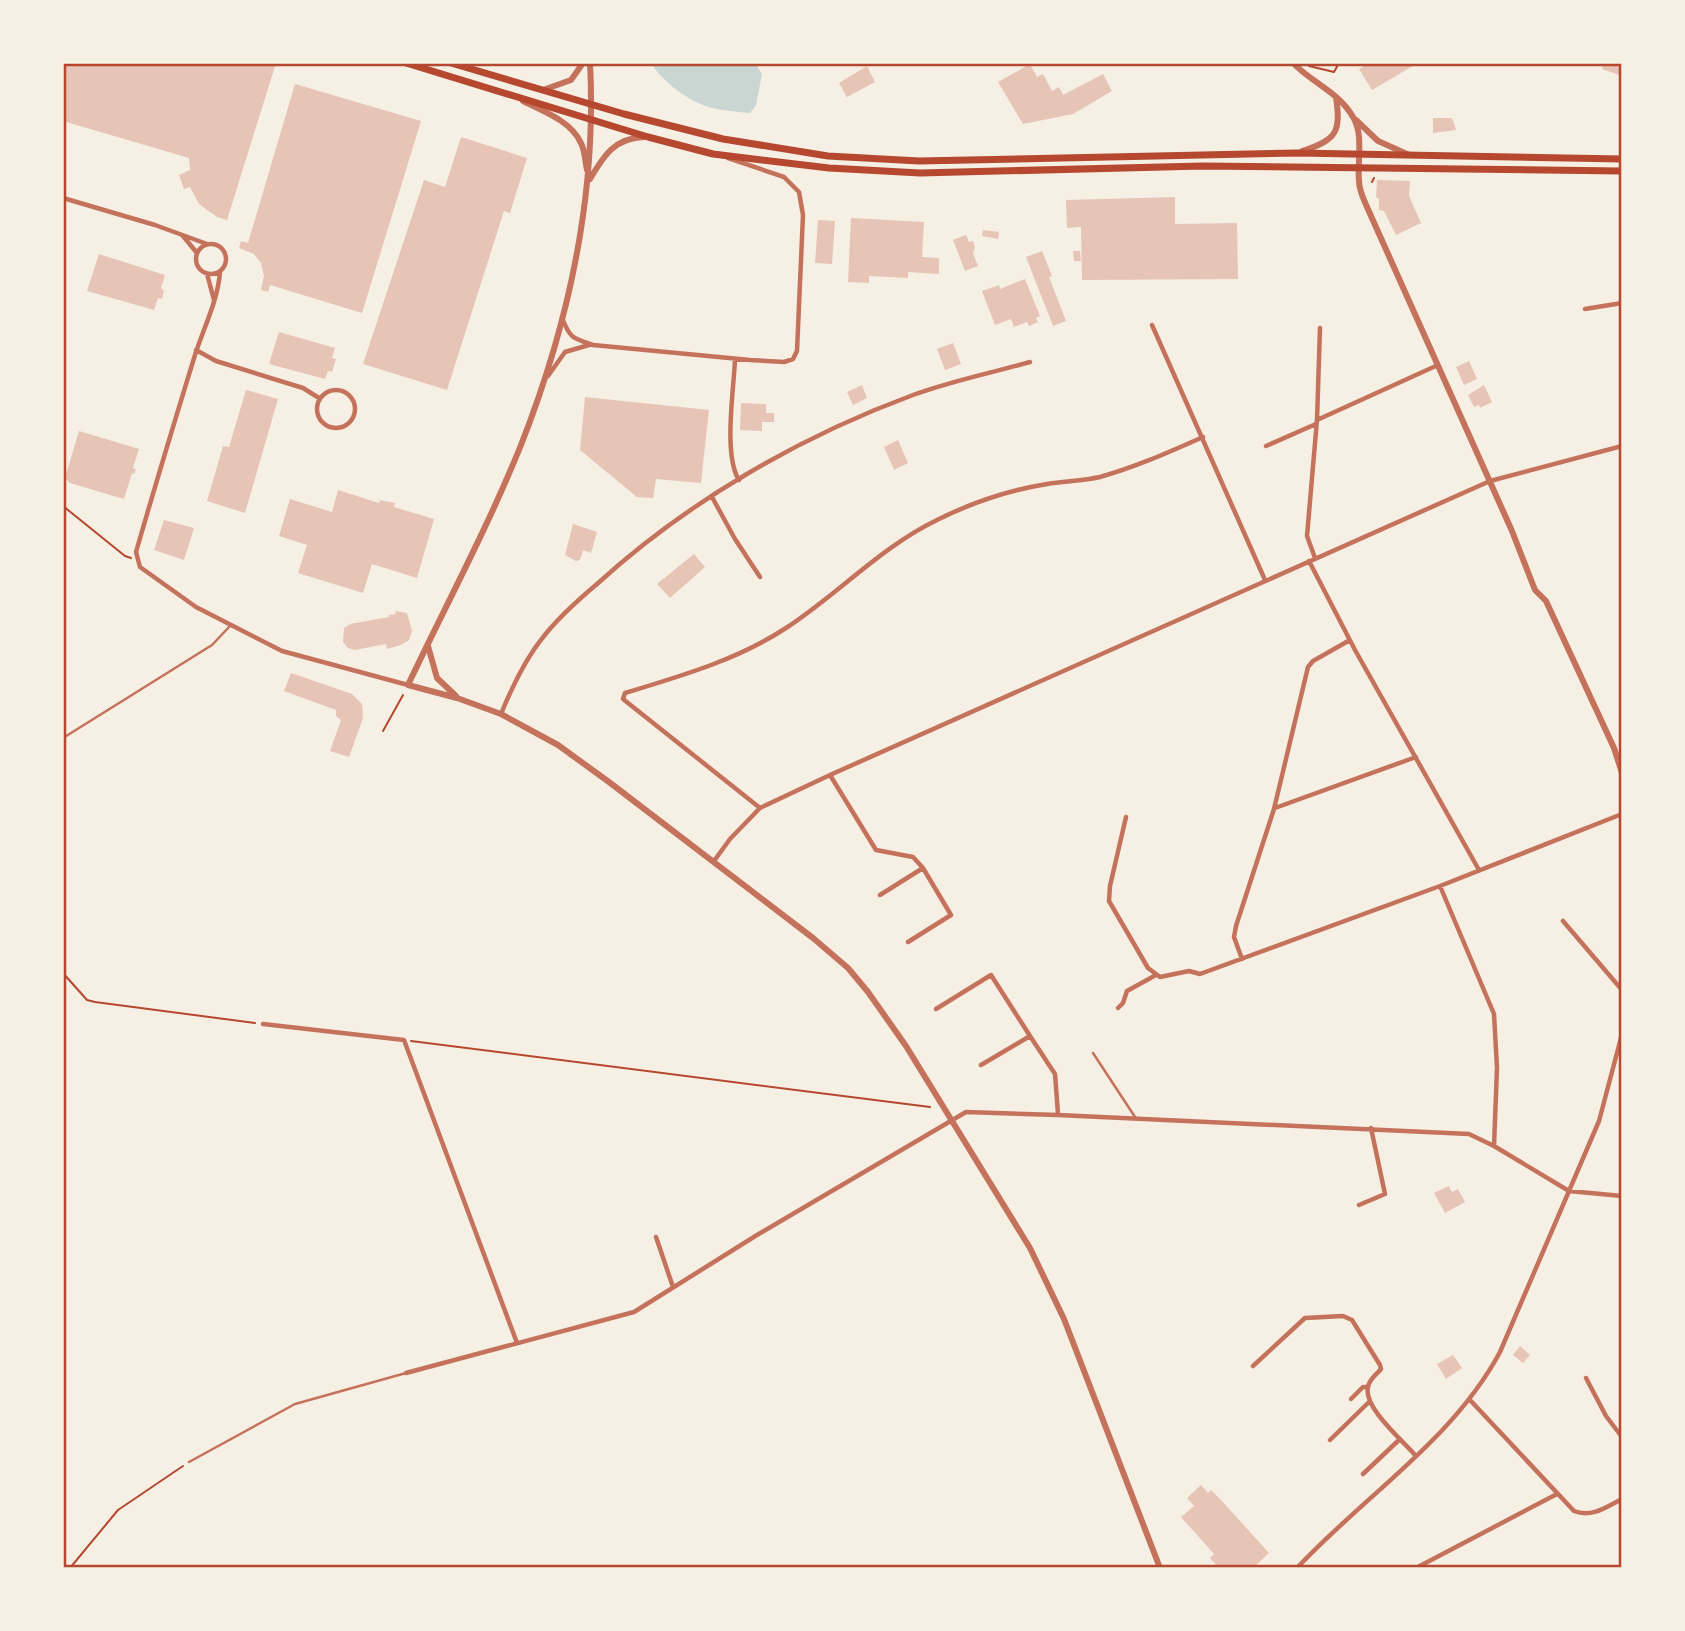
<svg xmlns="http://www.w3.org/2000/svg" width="1685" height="1631" viewBox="0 0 1685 1631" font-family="Poppins,sans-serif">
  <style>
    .water { fill: #c9d6d2 }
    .building { fill: #e6c5b7 }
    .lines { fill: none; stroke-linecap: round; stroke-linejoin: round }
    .path { stroke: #b5482f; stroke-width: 2 }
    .service { stroke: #c5725c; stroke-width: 2.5 }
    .minor { stroke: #c5725c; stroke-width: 4.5 }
    .tertiary { stroke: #c5725c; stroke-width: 6 }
    .primary { stroke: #b5482f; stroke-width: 7 }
    .neatline { fill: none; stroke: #b5482f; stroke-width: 2.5 }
  </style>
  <rect width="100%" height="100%" fill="#f6efe4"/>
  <path class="water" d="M651,63H755L762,74L756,105L750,113C716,110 701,109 673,87C664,79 657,73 651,63Z"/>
  <path class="building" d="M63,63H276L227,220L217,217L199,204L190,187L184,189L179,175L190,170L189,158L63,121Z
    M1370,63H1418L1372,90L1359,69Z
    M1604,63H1622V76L1602,69Z
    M1030,64L1037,77L1043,74L1052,91L1059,87L1063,95L1103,74L1112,91L1073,114L1023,124L998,82Z
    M867,66L875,82L847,97L839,83Z
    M295,84L421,121L362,313L270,285L268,292L261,290L264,276L261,263L254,254L239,248L241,241L248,243Z
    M1433,118H1452L1456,130L1433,133Z
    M461,137L527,158L510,213L504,211L447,390L363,364L424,180L445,187Z
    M1377,180L1410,181L1409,196L1421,223L1396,235L1384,211L1379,210V199L1376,197Z
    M1175,197V224L1237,223L1238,279L1082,280L1081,227L1067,228L1066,200Z
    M851,218L924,222L922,257L939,258V274L908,272V278L869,276V283L848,282Z
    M818,220L835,221L832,264L815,263Z
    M983,230L999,232L998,239L982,236Z
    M966,235L969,242L973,241L975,248L973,253L978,266L965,271L953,240Z
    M1042,251L1052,276L1049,277L1066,321L1053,326L1026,257Z
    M1073,251H1080L1081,261H1074Z
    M99,254L165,275L161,288L164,291L162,299L158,298L154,310L87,291Z
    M1025,279L1040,316L1036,318L1038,322L1029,326L1027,322L1014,327L1011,319L995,325L982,291L999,285L1000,289Z
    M279,332L335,348L332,358L336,359L332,372L328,371L325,379L269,364Z
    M953,343L961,364L945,370L937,349Z
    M1469,361L1477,379L1464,385L1456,367Z
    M862,385L867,398L853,405L847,392Z
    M1484,385L1492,402L1480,408L1479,405L1474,407L1468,395Z
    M246,390L278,399L245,513L207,501L223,446L229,447Z
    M585,397L709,410L701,483L656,479L653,498L637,497L580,450Z
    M741,403L766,404V413H774V422H762V431L740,430Z
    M79,431L139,449L133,468L136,469L134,474L132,473L124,499L70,483L65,478Z
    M898,440L908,463L894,470L884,447Z
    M338,490L379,503L380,500L395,503L394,507L434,519L417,578L372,564L363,593L298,573L307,545L279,536L290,499L332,512Z
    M164,520L194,528L184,560L154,550Z
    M573,524L597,532L591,553L583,550L580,560L576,561L565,555Z
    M694,554L705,567L670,598L657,584Z
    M395,611L407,613L412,631L409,640L401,645L387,649L386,644L355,650L348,648L343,642L344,628L350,624L389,617V615L396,614Z
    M291,673L352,694L362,704L363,718L349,757L330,751L341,720L336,716V710L284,691Z
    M1449,1186L1452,1192L1458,1189L1465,1202L1445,1213L1434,1193Z
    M1520,1346L1530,1355L1523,1363L1513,1355Z
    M1453,1355L1462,1368L1446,1379L1437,1364Z
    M1201,1485L1208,1493L1211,1490L1222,1501L1269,1553L1253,1568H1219L1210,1558L1214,1554L1181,1517L1194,1506L1187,1498Z"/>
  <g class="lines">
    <path class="path" d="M1309,66L1334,72L1339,63
      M1372,182L1374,178
      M63,506L125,556L131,558
      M383,731L403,695
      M63,973L87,1000L95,1002L255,1023
      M411,1041L930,1107
      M70,1568L118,1510L183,1466"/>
    <path class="service" d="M63,738L212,645L230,626
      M1093,1053L1135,1117
      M189,1462L295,1404L406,1373"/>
    <path class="minor" d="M63,198L155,225L207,244
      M183,236L197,253
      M196 259a15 15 0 1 1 30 0a15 15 0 1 1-30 0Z
      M220,272C218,300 204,327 195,355C175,420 155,486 136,552L140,567L196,607L282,651L408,685
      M207,274L214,300
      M1585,309L1622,303
      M562,318C570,338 572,338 593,345L750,360L784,362L793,359L797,351L803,215L799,192L784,177L728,158
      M1152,325L1265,580
      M196,350L216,361L303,388L319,398
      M735,359C734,389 723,455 739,480
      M548,376L565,352L589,345
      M317 409a19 19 0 1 1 38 0a19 19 0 1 1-38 0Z
      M1317,420L1438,365
      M1266,446L1316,424
      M712,497L735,539L760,577
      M1315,558L1307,536L1317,420L1320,328
      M1309,561L1355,650L1479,870
      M501,714C512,687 525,659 544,636C559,617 578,600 597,584C687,502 799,437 913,395C951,381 991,373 1030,362
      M830,775L876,850L913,857L923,868
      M760,808L623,699L625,693C681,676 737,660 786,628C838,594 881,547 937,520C971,503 1010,490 1047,484C1065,481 1083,481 1100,477C1136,467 1169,452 1203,437
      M1275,808L1416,757
      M1126,817L1110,886L1109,901L1148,968L1160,977L1189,971L1200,974L1440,886L1622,814
      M714,861L730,839L760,808L830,775L1490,481L1622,446
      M1440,886L1494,1014L1497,1068L1494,1146
      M880,895L923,868L951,915L908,942
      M1563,921L1622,990
      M1242,959L1234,937L1236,926L1274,809L1308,667L1313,661L1350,640
      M1118,1008L1123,1003L1127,991L1156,975
      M936,1009L991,975L1030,1036
      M263,1024L404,1040L517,1343
      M981,1065L1030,1036L1055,1074L1058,1114
      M1359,1205L1385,1194L1371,1128
      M656,1237L673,1287
      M1253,1366L1305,1318L1343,1316L1352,1320L1380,1365L1381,1369C1376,1375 1369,1379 1368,1387C1363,1407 1402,1440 1415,1455
      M406,1373L634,1312L757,1235L966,1112L1058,1115L1469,1134L1494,1146L1569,1191L1622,1196
      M1586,1378L1606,1416L1622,1437
      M1351,1399L1363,1387H1367
      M1470,1400L1574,1511C1592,1518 1606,1507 1622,1499
      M1330,1440L1369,1402
      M1363,1474L1400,1439
      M1297,1568C1364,1496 1453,1440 1500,1352L1599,1121L1622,1034
      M1416,1568L1557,1494"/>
    <path class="tertiary" d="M590,63C597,195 569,323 521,445C488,527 446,605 408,685L457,698L501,714L558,745L609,782L813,938L848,968L868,992L906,1046L1030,1248L1064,1319L1160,1568
      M1293,63C1311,82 1340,93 1353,117C1364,135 1357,161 1359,181C1359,190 1363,198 1367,207L1512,531L1535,590L1546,601L1614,748L1622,773
      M543,90L571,80L583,63
      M523,101C543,111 571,121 581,143C585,151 585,161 587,170
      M1356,120L1378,141L1407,154
      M1302,151C1337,140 1341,132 1336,97
      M590,179C604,155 615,138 644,137
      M428,646L437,678L456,696"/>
    <path class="primary" d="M406,63L648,137L713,154L829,168L920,173L1203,166L1622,171
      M451,63L624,114L723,139L828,156L919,161L1298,153L1622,159"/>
  </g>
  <rect width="1685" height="1631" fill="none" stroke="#f6efe4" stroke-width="130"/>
  <rect x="65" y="65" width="1555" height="1501" class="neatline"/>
</svg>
